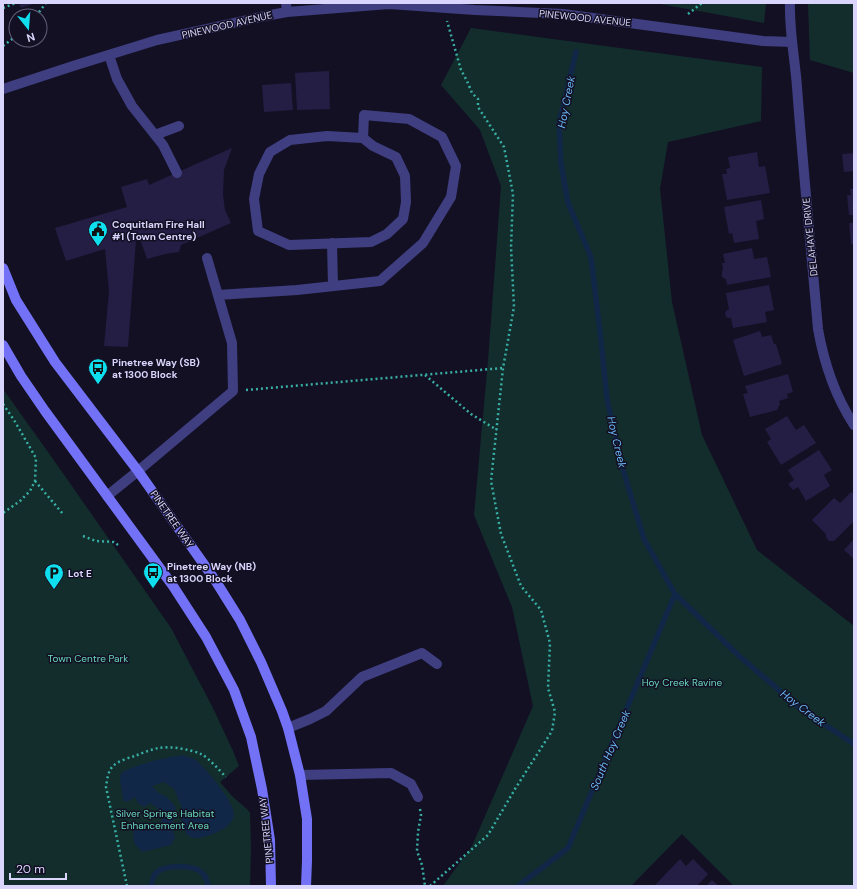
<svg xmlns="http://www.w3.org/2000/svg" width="857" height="889" viewBox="0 0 857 889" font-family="'DM Sans',sans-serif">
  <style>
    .green { fill: #132d2c }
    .water { fill: #112747 }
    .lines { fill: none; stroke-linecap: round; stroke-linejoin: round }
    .stream { stroke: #112747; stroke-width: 5.5 }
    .building { fill: #241d44 }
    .path { stroke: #37afa5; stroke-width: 2.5; stroke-dasharray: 2 3; stroke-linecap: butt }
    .service { stroke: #3f3e80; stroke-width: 10 }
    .minor { stroke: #3f3e80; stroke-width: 10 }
    .tertiary { stroke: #3f3e80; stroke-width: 10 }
    .secondary { stroke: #7372f6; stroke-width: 10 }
    .labels { text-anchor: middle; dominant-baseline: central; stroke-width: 3; stroke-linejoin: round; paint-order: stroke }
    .street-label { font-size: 10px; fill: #d9d5fc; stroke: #131024 }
    .poi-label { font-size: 10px; font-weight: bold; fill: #d9d5fc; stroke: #131024; text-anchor: start }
    .park-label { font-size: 10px; fill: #66d8b9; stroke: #131024 }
    .water-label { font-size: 11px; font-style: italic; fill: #6ab8f6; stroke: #131024 }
  </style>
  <rect width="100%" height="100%" fill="#131024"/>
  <path class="green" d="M655,3H766L764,23Z
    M808,3H854V73L810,60Z
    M471,28L762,67L761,121L668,142L660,189L672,302L702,435L757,550L854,626V886H734L682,834L631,886H443L472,846L533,706L512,607L474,515L488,361L501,186L480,130L441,85Z
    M3,389L53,459L171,628L213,708L233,751L239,766L220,782L232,796L248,810L250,813L251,849L250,886H3Z"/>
  <path class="water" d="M182,755C186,756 190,757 194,759C204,765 236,804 234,815C232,825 224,829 215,833C210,835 200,839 194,838C192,838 188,835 186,834L182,820V808L174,789L164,782L152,786L159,793L167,797L175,806L176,816L173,821L172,828L175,838L171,845L142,852L134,843L133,831L136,827L142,824L156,827L161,823L163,814L156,807L150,803L144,807L138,803L135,797L127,802L123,800L120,779L121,773C136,764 164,758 182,755Z"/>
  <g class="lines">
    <path class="stream" d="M576,52L559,123L561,164L568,203L591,257L601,340L607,399L621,463L644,539L675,594L738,655L801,709L854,744
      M151,886C152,883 153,877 155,874C163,864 193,865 201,872C206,875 207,881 208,886
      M518,886L568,848L675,594"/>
  </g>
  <path class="building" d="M19,3H36L21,8Z
    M329,71L330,109L297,110L295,73Z
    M291,83L293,110L264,112L262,85Z
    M232,148L224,170L223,195L225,210L231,223L181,245L179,252L165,254L147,259L140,239L136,240L128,347L104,346L109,291L105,249L66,261L55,228L127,207L121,187L147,179L149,185Z
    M757,152L759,167L765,166L770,193L727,200L722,174H727L726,169L730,168L728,157Z
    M854,153V171L844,172L842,154Z
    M850,189H854V215H849L847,195H851Z
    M761,200L764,219L756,221L759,239L734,243L732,233L729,234L724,207Z
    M849,223H854V244H851Z
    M752,248L754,259L767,257L771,277L727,285L726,279H725L722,277V272L723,269L722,263H725L723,254Z
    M769,285L774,310L765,312L767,322L733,328L731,318H728L726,317L725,313L727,310H729L726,293Z
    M760,331L762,337L771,335L774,344H776L782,364L744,376L733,340Z
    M788,374L793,392L787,394L788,398L779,401L780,404L777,410L750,417L743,394L748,393L745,386Z
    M787,416L796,430L804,425L816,443L781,465L767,442L771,439L765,429Z
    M819,450L832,470L824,475L830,486L806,501L798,487L793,490L788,484L794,480L788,470Z
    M851,492L854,494V521L834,541H829L826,537V534L812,520L834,498L840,503Z
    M854,539V559L844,550Z
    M680,859L686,866L693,859L708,874L697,886H654Z
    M712,880L719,886H706Z"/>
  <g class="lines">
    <path class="path" d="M3,8L16,3
      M688,14L702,3
      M36,16L46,3
      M3,46L16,36
      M425,375L471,414L497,430
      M246,390L503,368
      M3,404L14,420L36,458L35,481L30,491L20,501L3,513
      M35,481L63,514
      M83,536L96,541L114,542L118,545
      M420,809L421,815L418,832L417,851L422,865L425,886
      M127,886L106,787C107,780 108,771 113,766C118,761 128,758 135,756C142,753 150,750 158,748C171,746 189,749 201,754C209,758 219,770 226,777
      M430,886L488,835L515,789L552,731L555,712L548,688L550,643L541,610L521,586L501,534L491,481L503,368L514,307L511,247L513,194L504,147L478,107V99L472,93L467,81L461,70L447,21"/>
    <path class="service" d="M286,3L287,12
      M109,55L117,79L132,106L163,145L177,173
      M155,135L179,126
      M327,136L363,138L373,146L396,157L405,176L406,202L403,219L387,234L371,242L289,245L258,231L254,199L259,174L270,152L290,140Z
      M332,243L333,286
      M218,295L297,290L380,281L423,243L451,197L456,166L442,137L409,119L364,115L363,138
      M138,471L233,391L232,343L207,258
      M288,728L310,719L326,711L362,677L422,653L437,664
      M300,775L391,773L411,784L418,797"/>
    <path class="minor" d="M107,496L138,471"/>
    <path class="tertiary" d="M790,3C789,31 795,59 797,87C803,168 811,248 818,329C824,363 835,396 854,425
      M3,89L73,66L157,40L265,16L287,12L389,4L475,10L563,14L763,41L792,42"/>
    <path class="secondary" d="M3,268L16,300L55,362L138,471L215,580L240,620L261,662L282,711L288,728L300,775L307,819V861L306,886
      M3,345L21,376L45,411L173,586L206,637L234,690L251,737L262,789L270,840L271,886"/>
  </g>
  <defs>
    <g id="civic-pin" transform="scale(1)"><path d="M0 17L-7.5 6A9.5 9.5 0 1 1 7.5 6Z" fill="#0fdeef" stroke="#131024"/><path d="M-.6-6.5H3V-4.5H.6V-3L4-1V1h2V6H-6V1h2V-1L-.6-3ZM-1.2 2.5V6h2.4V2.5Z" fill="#111"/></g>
    <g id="bus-pin" transform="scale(1)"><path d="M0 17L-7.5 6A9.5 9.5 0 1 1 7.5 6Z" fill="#0fdeef" stroke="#131024"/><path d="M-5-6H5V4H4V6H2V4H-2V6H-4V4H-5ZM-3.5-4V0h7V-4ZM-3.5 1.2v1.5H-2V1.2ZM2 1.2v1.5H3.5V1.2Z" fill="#111"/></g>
    <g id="parking-pin" transform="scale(1)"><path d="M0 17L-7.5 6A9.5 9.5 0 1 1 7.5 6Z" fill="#0fdeef" stroke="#131024"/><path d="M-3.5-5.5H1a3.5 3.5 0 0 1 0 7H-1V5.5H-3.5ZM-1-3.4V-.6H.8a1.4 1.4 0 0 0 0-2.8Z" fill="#111"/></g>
  </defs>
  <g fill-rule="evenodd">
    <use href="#civic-pin" x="98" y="230"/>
    <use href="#bus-pin" x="98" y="368"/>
    <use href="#bus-pin" x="153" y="572"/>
    <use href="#parking-pin" x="54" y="573"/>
  </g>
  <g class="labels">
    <g class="street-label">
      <text transform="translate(585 18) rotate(6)">PINEWOOD AVENUE</text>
      <text transform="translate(227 25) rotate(-13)">PINEWOOD AVENUE</text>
      <text transform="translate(810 237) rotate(-96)">DELAHAYE DRIVE</text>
      <text transform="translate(172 519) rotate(55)">PINETREE WAY</text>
      <text transform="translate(266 830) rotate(-96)">PINETREE WAY</text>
    </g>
    <g class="poi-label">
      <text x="112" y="224">Coquitlam Fire Hall<tspan x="112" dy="12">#1 (Town Centre)</tspan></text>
      <text x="112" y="362">Pinetree Way (SB)<tspan x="112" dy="12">at 1300 Block</tspan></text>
      <text x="167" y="566">Pinetree Way (NB)<tspan x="167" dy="12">at 1300 Block</tspan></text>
      <text x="68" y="573">Lot E</text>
    </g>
    <g class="park-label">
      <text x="88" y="658">Town Centre Park</text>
      <text x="682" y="682">Hoy Creek Ravine</text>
      <text x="165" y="813">Silver Springs Habitat<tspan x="165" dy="12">Enhancement Area</tspan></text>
    </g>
    <g class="water-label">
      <text transform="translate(566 102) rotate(-79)">Hoy Creek</text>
      <text transform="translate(617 442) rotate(77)">Hoy Creek</text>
      <text transform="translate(803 708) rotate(37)">Hoy Creek</text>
      <text transform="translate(610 750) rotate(-67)">South Hoy Creek</text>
    </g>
  </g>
  <rect width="857" height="889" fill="none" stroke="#d9d5fc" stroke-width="8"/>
  <g transform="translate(28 28) rotate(163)"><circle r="19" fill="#131024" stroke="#625f7a"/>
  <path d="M0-3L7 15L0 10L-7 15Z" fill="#0fdeef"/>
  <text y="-6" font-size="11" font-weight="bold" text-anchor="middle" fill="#d9d5fc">N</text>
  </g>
  <path d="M10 873v6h56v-6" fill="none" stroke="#d9d5fc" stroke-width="2"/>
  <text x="16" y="873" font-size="12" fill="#d9d5fc" stroke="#131024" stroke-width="3" paint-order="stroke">20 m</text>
</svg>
